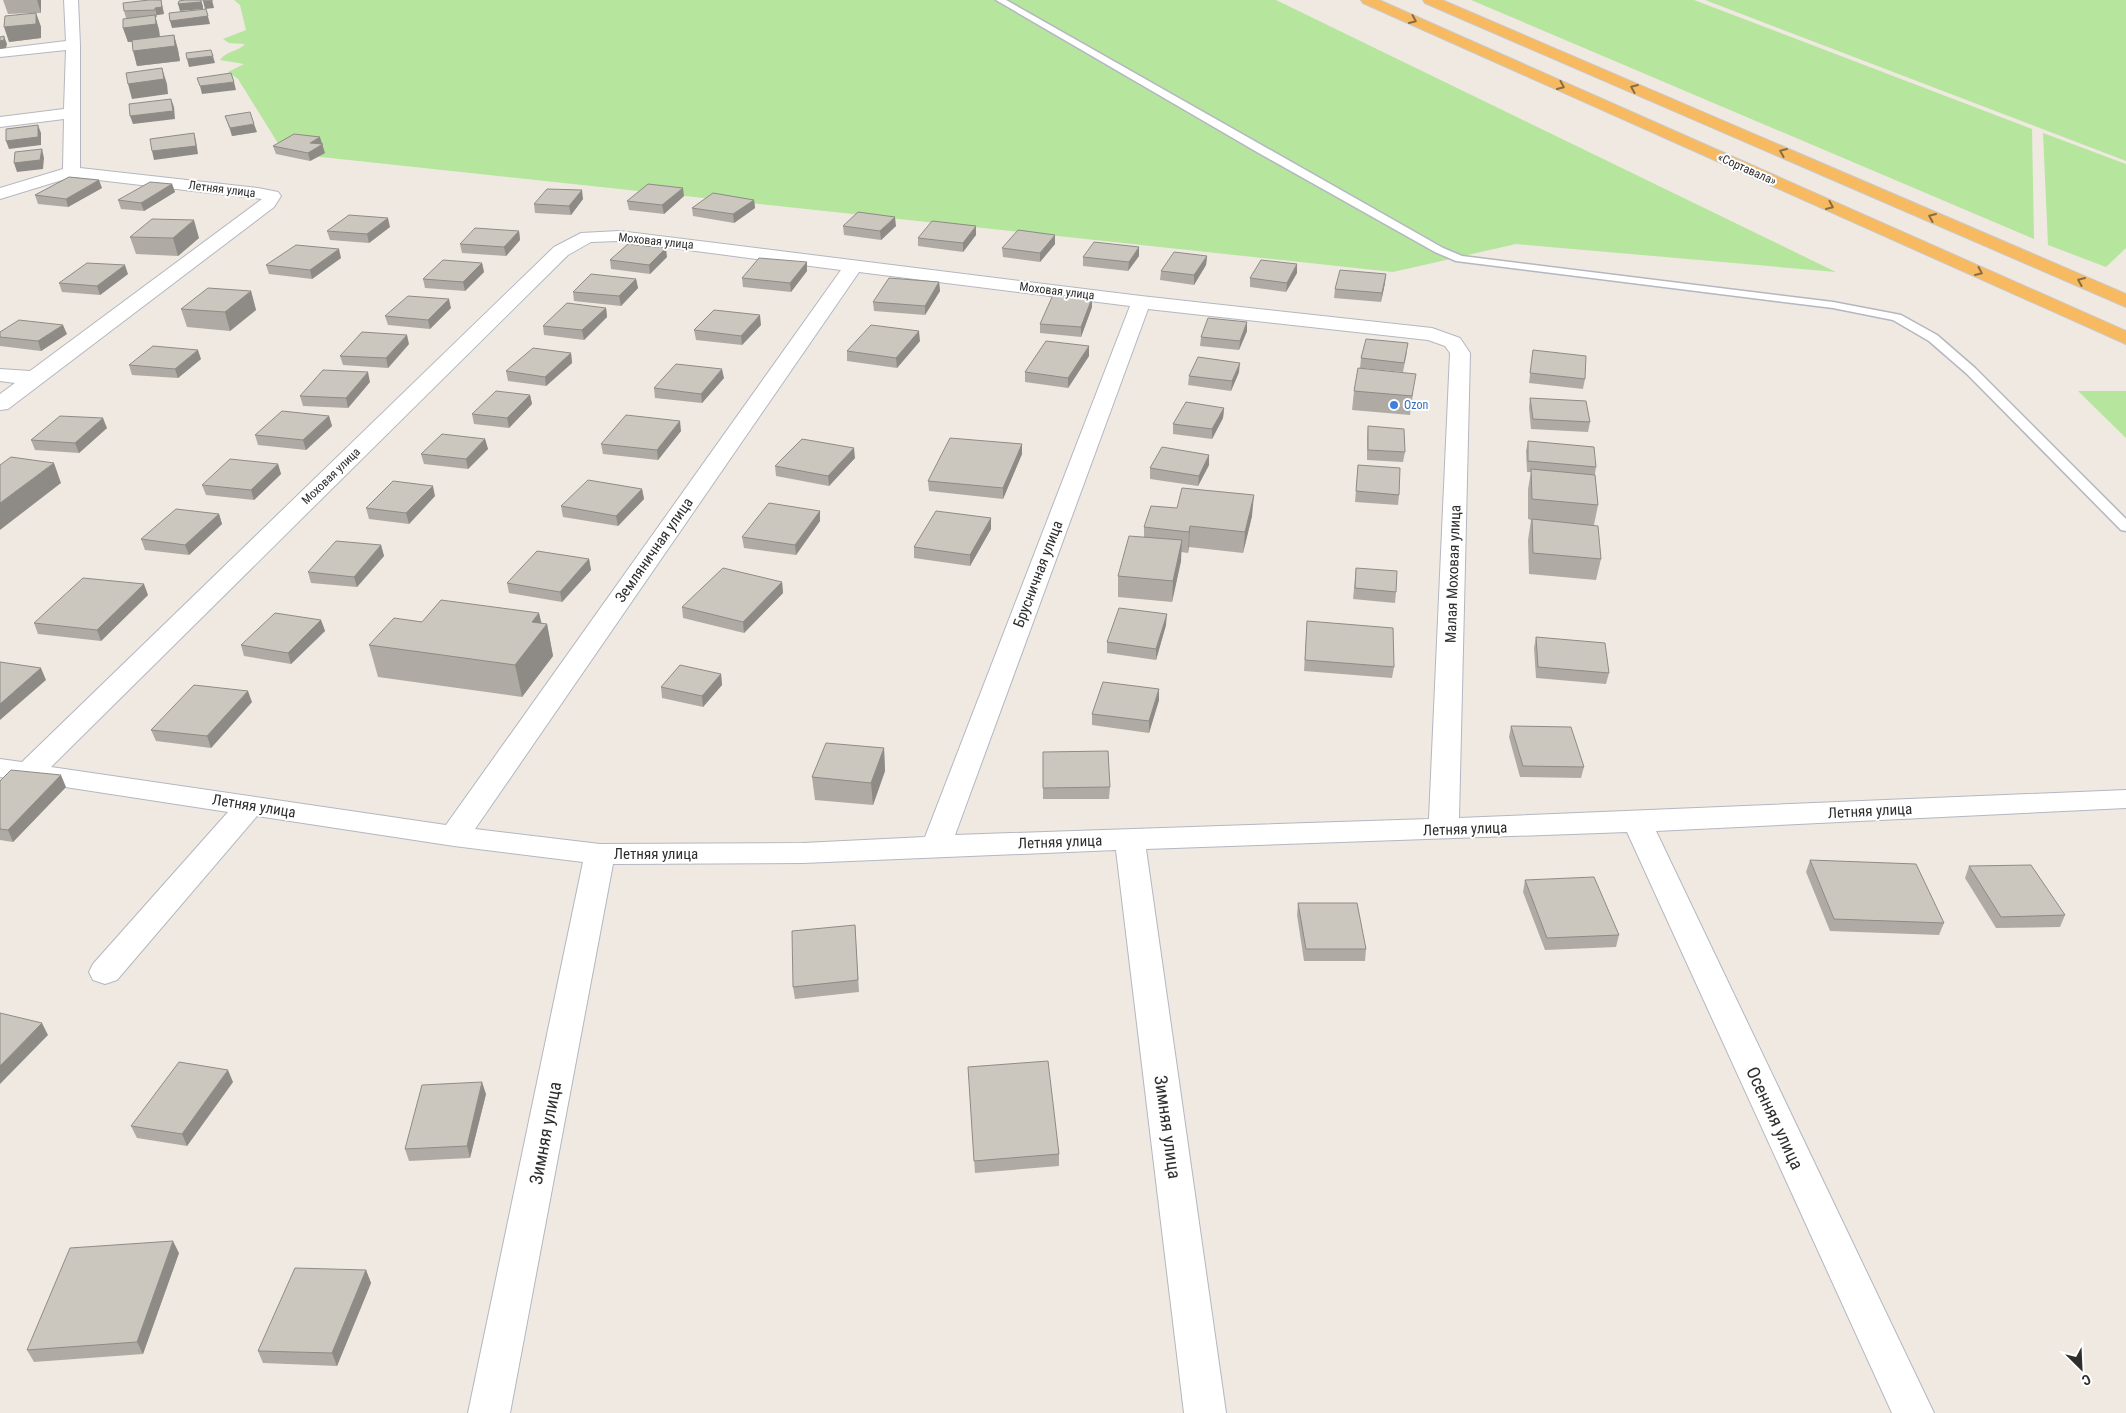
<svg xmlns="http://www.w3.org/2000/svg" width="2126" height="1413" viewBox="0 0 2126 1413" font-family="'Roboto Condensed',sans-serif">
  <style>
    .green { fill: #b6e59e }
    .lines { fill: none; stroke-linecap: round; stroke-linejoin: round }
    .service-casing { stroke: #b4b7c1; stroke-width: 3 }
    .minor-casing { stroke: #b4b7c1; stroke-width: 2 }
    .trunk-casing { stroke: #c9c9c9; stroke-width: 2 }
    .service { fill: #fff; fill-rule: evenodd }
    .minor { fill: #fff; fill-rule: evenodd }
    .trunk { fill: #f8ba60; fill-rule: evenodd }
    .wall { fill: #afaba4 }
    .shaded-wall { fill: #8e8b86 }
    .building { fill: #cbc7bf; stroke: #8e8b86 }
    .oneway { stroke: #896d44 }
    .shop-dot { fill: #3f7fe0; stroke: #fff; stroke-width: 2 }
    .labels { text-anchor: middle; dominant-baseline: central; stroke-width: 4; stroke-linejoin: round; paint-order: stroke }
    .far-street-label { font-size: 12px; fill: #2e2e2e; stroke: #fff }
    .far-shop-label { font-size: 12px; fill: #366cbe; stroke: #fff; text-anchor: start }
    .street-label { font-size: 15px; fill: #2e2e2e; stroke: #fff }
    .near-street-label { font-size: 18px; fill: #2e2e2e; stroke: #fff }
  </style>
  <rect width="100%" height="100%" fill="#efe9e1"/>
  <path class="green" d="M234,0H1276L1836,272L1516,244L1393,272L284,153L238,79L228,72L244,64L220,60C227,50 238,52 245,44L229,43L223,39L246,30L240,5Z
    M1471,0H1694L2032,129L2034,239Z
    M1705,0H2126V161Z
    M2043,133L2126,164V248L2106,267L2048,245Z
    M2078,391H2126V438Z"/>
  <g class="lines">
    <g class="service-casing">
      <path id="service" d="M996,0H1006L1443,248L1462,256L1833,302L1901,315L1937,335L1975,368L2126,519V531L2121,530L1967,374L1929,341L1893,320L1833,308L1456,261L1435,252L1257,152Z"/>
    </g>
    <g class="minor-casing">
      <path id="minor" d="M64,0H78L80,45V168L258,188L278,192L281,196L274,207L8,409L0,410V394L15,383L0,381V369L30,371L262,199L72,177L0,199V188L63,169L64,119L0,127V117L64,109L66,50L0,57V49L66,41Z
        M619,231L1141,296L1432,328L1460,338L1470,353L1459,818L2126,790V808L1656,831L1934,1413H1892L1627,832L1146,849L1226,1413H1184L1116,850L803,863L613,864L510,1413H468L583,862L454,846L257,816L117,980L105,984L93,980L89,972L93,964L228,812L0,777V759L22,762L554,247L581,233ZM619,241L841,270L446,825L51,767L568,255L591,242ZM859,272L1130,306L925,837L803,843L600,844L475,829ZM1148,309L1428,340L1445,346L1450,353L1429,819L955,835Z"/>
    </g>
    <g class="trunk-casing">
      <path id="trunk" d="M1361,0H1379L2126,331V344L1363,3Z
        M1423,0H1442L2126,294V307L1425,3Z"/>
    </g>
    <use href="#service" class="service"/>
    <use href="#minor" class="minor"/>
    <use href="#trunk" class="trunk"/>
  </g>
  <path class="wall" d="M3,0H41V13H36L41,27V38L9,42L32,13L8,14Z
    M161,0L164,14L157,15V17H155L159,30L160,37L174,35L178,50L180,61L137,66L132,42H128L123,28L126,18L124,11Z
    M225,116L257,132L232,136Z
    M273,146L325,153L310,161L276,154Z
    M172,184L175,192L144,211L121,209L118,200Z
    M102,188L68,207L38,204L35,195Z
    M684,196L664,214L629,210L627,201Z
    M583,199L571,215L535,213L534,204Z
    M754,200L755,208L734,223L693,216L692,208Z
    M843,226H896L881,240L844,235Z
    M390,227L369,243L330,240L327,231Z
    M519,231L520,240L506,256L462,253L460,244Z
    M976,235L963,252L918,246V238Z
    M130,237L199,238L178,256L136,254Z
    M1055,244L1040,262L1003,257L1002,248Z
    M1139,256L1128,271L1083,266V257Z
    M1207,256L1206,265L1194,285L1160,280L1161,271Z
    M667,257L650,274L611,269L610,260Z
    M341,258L312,279L269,274L266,265Z
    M807,262V271L791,292L743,287L742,278Z
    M482,263L484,272L465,291L425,288L423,279Z
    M1297,273L1286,292L1250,287V278Z
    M128,274L100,295L62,292L59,283Z
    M636,279L638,288L621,306L574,301L573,292Z
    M939,282L940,291L925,315L874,311L873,302Z
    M1385,283L1381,302L1334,298L1335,289Z
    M251,291L256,310L230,331L187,327L181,309Z
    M1092,307L1081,337L1040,333V324Z
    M451,308L430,329L388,325L385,316Z
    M606,308L607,317L584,340L544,335L543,326Z
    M761,325L742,345L696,340L694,330Z
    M1247,331L1239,350L1200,346L1201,337Z
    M0,332L67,334L41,351L0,346Z
    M920,341L897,368L847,361V351Z
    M409,344L388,368L343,365L340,356Z
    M1533,350L1585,379L1583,389L1529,383Z
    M1407,352L1403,372L1360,368L1361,358Z
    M571,353L572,363L546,386L508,381L506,371Z
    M1089,356L1068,388L1025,382V372Z
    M201,359L178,378L132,375L129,365Z
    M1239,372L1231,391L1188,385L1189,376Z
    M724,378L702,403L655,398L654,388Z
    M370,382L348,408L303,406L300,396Z
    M1354,391L1413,393L1410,415L1352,410Z
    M530,395L532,404L509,428L474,424L472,414Z
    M1530,398L1590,422L1588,432L1531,429L1529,408Z
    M1224,408L1223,418L1212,439L1173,434V424Z
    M329,416L332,426L306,450L258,445L255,435Z
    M1368,426L1405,452L1403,462L1367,460V436Z
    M107,428L79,453L35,450L31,440Z
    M681,431L658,460L603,454L601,444Z
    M485,439L488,449L468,469L424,464L421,454Z
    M1528,441L1596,467L1595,474L1598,505L1594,525L1601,559L1596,580L1529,574L1528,540L1531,520L1528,519V489L1531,472H1527L1526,451Z
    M1022,444V454L1003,499L929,491L928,481Z
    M855,458L829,486L776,476L775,466Z
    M278,464L281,474L254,500L206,495L202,485Z
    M1209,465L1198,486L1150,479V468Z
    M1358,465L1399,495L1398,505L1355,502Z
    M642,489L644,499L618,526L563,517L561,506Z
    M435,496L409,524L369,519L366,508Z
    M820,511V521L796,555L744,548L742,537Z
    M219,514L222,524L189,555L145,550L141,539Z
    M1252,516L1243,553L1189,547L1188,553L1181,552V561L1172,602L1118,597V576L1144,537V527Z
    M991,518V529L970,566L914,558V547Z
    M381,545L384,556L357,587L311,583L308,572Z
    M589,559L591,570L562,602L509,593L507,583Z
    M1356,568L1396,592L1395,603L1353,599Z
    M782,582L783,593L744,633L683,618L682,607Z
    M148,595L101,641L38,634L34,623Z
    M321,620L325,631L291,664L244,656L241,645Z
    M1307,621L1394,667L1392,678L1304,671Z
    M422,622L547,624L553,656L522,697L378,677L369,645Z
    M1166,625L1156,660L1107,653V642Z
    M1536,637L1609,673L1606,684L1536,678L1534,648Z
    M721,674L722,685L703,707L662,698L661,687Z
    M1159,689V700L1149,733L1092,725V714Z
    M252,702L211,748L156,741L151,730Z
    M1511,726L1584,767L1581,778L1520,777L1509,737Z
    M884,748L885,771L873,805L815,800L812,777Z
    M1043,752L1110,787L1109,799H1043Z
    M0,781L66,787L13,842L0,840Z
    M1810,860L1944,923L1939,935L1830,931L1806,872Z
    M1969,866L2065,915L2060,927L1996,928L1965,878Z
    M1525,880L1619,935L1616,947L1545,950L1523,892Z
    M1298,903L1366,949L1365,961H1304L1297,915Z
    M855,925L859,992L795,999L793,987Z
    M968,1067L1059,1154V1166L975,1173Z
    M233,1082L187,1146L137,1138L131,1126Z
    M486,1094L470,1158L409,1161L405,1149Z
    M179,1253L143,1354L34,1362L27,1350Z
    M366,1270L371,1283L337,1366L263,1363L258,1351Z"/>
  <path class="shaded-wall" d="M37,0H41V13Z
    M161,0L164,14L157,15V17L155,8Z
    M201,0L203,6V9L180,11L178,4Z
    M212,0L214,8L205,9L203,1Z
    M206,9L210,24L172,28L170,21Z
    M36,13L41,27V38L9,42L4,27Z
    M155,15L159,30L160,39L128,42L123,28Z
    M174,35L178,50L180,61L137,66L133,51Z
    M4,36L7,44L6,48L0,49V41Z
    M213,56L215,63L189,67L187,59Z
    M162,68L167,84L168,94L132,99L128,84Z
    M234,82L236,90L202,94L200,86Z
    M171,99L174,107L175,119L133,124L130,116Z
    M254,124L257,132L232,136L230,128Z
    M38,125L41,133V145L9,149L6,141Z
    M194,133L196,141L198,154L154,160L152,151Z
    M320,137L325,153L310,161L308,153L310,143Z
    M42,149L44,158L43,169L17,172L14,163Z
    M99,180L102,188L68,207L66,199Z
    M172,184L175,192L144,211L141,203Z
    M683,188L684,196L664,214L662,205Z
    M582,190L583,199L571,215L569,206Z
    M754,200L755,208L734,223L733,214Z
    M895,217L896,226L881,240L880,231Z
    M388,218L390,227L369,243L367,234Z
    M194,220L199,238L178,256L173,238Z
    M976,226V235L963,252V243Z
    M519,231L520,240L506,256L504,247Z
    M1055,235V244L1040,262V253Z
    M1139,247V256L1128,271L1129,262Z
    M666,248L667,257L650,274L649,265Z
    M339,249L341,258L312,279L310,270Z
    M1207,256L1206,265L1194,285V275Z
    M807,262V271L791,292L790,283Z
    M482,263L484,272L465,291L463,282Z
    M1297,264V273L1286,292L1287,283Z
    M125,265L128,274L100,295L97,286Z
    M1386,274L1385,283L1381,302L1382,293Z
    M636,279L638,288L621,306L619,296Z
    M939,282L940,291L925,315V306Z
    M251,291L256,310L230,331L225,312Z
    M1092,298V307L1081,337V327Z
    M449,299L451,308L430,329L428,320Z
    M606,308L607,317L584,340L582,330Z
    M760,315L761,325L742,345L741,336Z
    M1247,322V331L1239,350L1240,341Z
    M63,325L67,334L41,351L38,341Z
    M919,331L920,341L897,368L896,358Z
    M407,335L409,344L388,368L386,358Z
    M1089,346V356L1068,388V378Z
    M198,350L201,359L178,378L175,369Z
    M571,353L572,363L546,386L545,377Z
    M1240,363L1239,372L1231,391L1232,381Z
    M722,369L724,378L702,403L701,394Z
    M368,372L370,382L348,408L346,398Z
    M530,395L532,404L509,428L507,418Z
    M1224,408L1223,418L1212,439V429Z
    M329,416L332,426L306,450L303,440Z
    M103,418L107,428L79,453L75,443Z
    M680,421L681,431L658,460L657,450Z
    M485,439L488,449L468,469L466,459Z
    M1022,444V454L1003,499V488Z
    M854,448L855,458L829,486L828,476Z
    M1209,455V465L1198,486L1199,476Z
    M54,463L61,483L0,530V503Z
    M278,464L281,474L254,500L251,490Z
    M433,486L435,496L409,524L406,513Z
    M642,489L644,499L618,526L616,516Z
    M1254,495L1252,516L1243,553L1245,532Z
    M820,511V521L796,555L795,545Z
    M219,514L222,524L189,555L185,545Z
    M991,518V529L970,566V555Z
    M1190,526L1189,547L1188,553L1189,532Z
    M1182,540L1181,561L1172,602L1173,581Z
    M381,545L384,556L357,587L354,577Z
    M589,559L591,570L562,602L560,592Z
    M782,582L783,593L744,633L743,622Z
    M144,584L148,595L101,641L97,630Z
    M539,613L543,629L547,624L553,656L522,697L515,665L532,622Z
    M1167,614L1166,625L1156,660V649Z
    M321,620L325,631L291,664L288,653Z
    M41,668L46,680L0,720V704Z
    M721,674L722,685L703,707L702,696Z
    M1159,689V700L1149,733V721Z
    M248,691L252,702L211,748L207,736Z
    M884,748L885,771L873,805L871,783Z
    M61,775L66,787L13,842L8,830Z
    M42,1023L48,1035L0,1084V1066Z
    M228,1070L233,1082L187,1146L182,1134Z
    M482,1082L486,1094L470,1158L467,1146Z
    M173,1241L179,1253L143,1354L137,1342Z
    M366,1270L371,1283L337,1366L332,1353Z"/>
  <path class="building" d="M149,0H161L162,7L155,8V10L124,11L123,3Z
    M185,0H201V2L178,4L179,1Z
    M203,0H212V1H203Z
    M206,9L208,16L170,21L169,13Z
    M36,13V24L4,27L5,16Z
    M155,15L156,24L123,28V19Z
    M174,35L175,46L133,51L132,40Z
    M4,36V40L0,41V37Z
    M211,50L213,56L187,59L186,53Z
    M162,68L164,79L128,84L126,73Z
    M231,73L234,82L200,86L197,78Z
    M171,99L173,111L130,116L129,104Z
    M250,112L254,124L230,128L225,116Z
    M38,125V137L6,141V129Z
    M194,133L196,146L152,151L150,139Z
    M294,134L320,137L310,143L323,144L308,153L273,146Z
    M42,149L40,160L14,163L15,152Z
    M69,177L99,180L66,199L35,195Z
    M150,182L172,184L141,203L118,200Z
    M648,184L683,188L662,205L627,201Z
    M547,189L582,190L569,206L534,204Z
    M713,193L754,200L733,214L692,208Z
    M858,212L895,217L880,231L843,226Z
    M349,215L388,218L367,234L327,231Z
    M152,219L194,220L173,238L130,237Z
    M932,221L976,226L963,243L918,238Z
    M475,228L519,231L504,247L460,244Z
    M1018,230L1055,235L1040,253L1002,248Z
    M1094,242L1139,247L1129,262L1083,257Z
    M628,244L666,248L649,265L610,260Z
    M296,245L339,249L310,270L266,265Z
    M1174,252L1207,256L1194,275L1161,271Z
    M759,258L807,262L790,283L742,278Z
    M443,260L482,263L463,282L423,279Z
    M1261,260L1297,264L1287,283L1250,278Z
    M87,263L125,265L97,286L59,283Z
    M1340,270L1386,274L1382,293L1335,289Z
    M591,274L636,279L619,296L573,292Z
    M889,278L939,282L925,306L873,302Z
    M208,288L251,291L225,312L181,309Z
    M1053,295L1092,298L1081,327L1040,324Z
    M408,296L449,299L428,320L385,316Z
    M567,303L606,308L582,330L543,326Z
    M714,310L760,315L741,336L694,330Z
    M1208,318L1247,322L1240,341L1201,337Z
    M19,320L63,325L38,341L0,337V332Z
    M871,325L919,331L896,358L847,351Z
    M362,332L407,335L386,358L340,356Z
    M1366,339L1408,343L1404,363L1361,358Z
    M1046,341L1089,346L1068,378L1025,372Z
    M153,346L198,350L175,369L129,365Z
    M533,348L571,353L545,377L506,371Z
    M1533,350L1586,356L1585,379L1530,373Z
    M1198,357L1240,363L1232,381L1189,376Z
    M676,364L722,369L701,394L654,388Z
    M1358,368L1416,374L1412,396L1354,391Z
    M323,370L368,372L346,398L300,396Z
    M496,391L530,395L507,418L472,414Z
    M1530,398L1586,401L1590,422L1533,419Z
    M1186,402L1224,408L1212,429L1173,424Z
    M282,411L329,416L303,440L255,435Z
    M626,415L680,421L657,450L601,444Z
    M60,416L103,418L75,443L31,440Z
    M1368,426L1404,429L1405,452L1368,450Z
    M442,434L485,439L466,459L421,454Z
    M950,438L1022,444L1003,488L928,481Z
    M802,439L854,448L828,476L775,466Z
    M1528,441L1594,447L1596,467L1528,461Z
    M1162,447L1209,455L1199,476L1150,468Z
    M11,457L54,463L0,503V465Z
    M230,459L278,464L251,490L202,485Z
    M1358,465L1400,468L1399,495L1356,491Z
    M1531,469L1595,475L1598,505L1532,499Z
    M588,480L642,489L616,516L561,506Z
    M393,481L433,486L406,513L366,508Z
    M1182,488L1254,495L1245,532L1190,526L1189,532L1144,527L1151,506L1177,508Z
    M769,503L820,511L795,545L742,537Z
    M176,509L219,514L185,545L141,539Z
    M936,511L991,518L970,555L914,547Z
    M1532,519L1598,526L1601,559L1533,553Z
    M1129,536L1182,540L1173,581L1118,576Z
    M336,541L381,545L354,577L308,572Z
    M537,551L589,559L560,592L507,583Z
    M723,568L782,582L743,622L682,607Z
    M1356,568L1397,571L1396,592L1355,588Z
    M83,578L144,584L97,630L34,623Z
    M441,600L539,613L532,622L547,624L515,665L369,645L394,618L422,622Z
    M1119,608L1167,614L1156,649L1107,642Z
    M275,613L321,620L288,653L241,645Z
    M1307,621L1393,628L1394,667L1305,660Z
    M1536,637L1605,643L1609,673L1538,667Z
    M0,662L41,668L0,704Z
    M680,665L721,674L702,696L661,687Z
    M1103,682L1159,689L1149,721L1092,714Z
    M194,685L248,691L207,736L151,730Z
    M1511,726L1571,727L1584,767L1523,766Z
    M826,743L884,748L871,783L812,777Z
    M1108,751L1110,787L1043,788V752Z
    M11,770L61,775L8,830L0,829V781Z
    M1810,860L1916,864L1944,923L1834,919Z
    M2031,865L2065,915L2001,917L1969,866Z
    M1594,877L1619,935L1547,938L1525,880Z
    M1298,903H1357L1366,949H1306Z
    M855,925L858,980L793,987L792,931Z
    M0,1013L42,1023L0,1066Z
    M1048,1061L1059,1154L974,1161L968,1067Z
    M179,1062L228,1070L182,1134L131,1126Z
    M482,1082L467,1146L405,1149L422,1085Z
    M173,1241L137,1342L27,1350L70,1248Z
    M295,1268L366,1270L332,1353L258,1351Z"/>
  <defs><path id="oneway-chevron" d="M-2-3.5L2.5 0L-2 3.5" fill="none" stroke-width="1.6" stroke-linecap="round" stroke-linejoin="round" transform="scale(1.25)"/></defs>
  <g class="oneway">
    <use href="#oneway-chevron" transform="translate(1413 20) rotate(24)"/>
    <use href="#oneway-chevron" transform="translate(1561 86) rotate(24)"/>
    <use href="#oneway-chevron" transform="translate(1634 88) rotate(-157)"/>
    <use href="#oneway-chevron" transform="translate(1783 152) rotate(-157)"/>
    <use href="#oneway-chevron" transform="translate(1830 206) rotate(24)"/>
    <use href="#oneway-chevron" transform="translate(1932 217) rotate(-157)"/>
    <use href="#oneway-chevron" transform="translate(1979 272) rotate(24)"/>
    <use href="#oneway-chevron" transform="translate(2081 281) rotate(-157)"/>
  </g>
  <circle class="shop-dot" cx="1394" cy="405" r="5"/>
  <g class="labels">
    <g class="far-street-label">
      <text transform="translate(1747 169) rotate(24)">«Сортавала»</text>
      <text transform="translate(222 189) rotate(7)">Летняя улица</text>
      <text transform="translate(656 241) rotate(6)">Моховая улица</text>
      <text transform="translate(1057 291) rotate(7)">Моховая улица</text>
      <text transform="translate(331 476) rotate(-44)">Моховая улица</text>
    </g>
    <g class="far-shop-label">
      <text x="1404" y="405">Ozon</text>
    </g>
    <g class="street-label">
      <text transform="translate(654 550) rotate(-55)">Земляничная улица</text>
      <text transform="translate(1038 574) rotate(-69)">Брусничная улица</text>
      <text transform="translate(1453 574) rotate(-88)">Малая Моховая улица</text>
      <text transform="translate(254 806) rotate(9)">Летняя улица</text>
      <text transform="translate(1870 811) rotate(-3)">Летняя улица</text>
      <text transform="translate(1465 829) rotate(-2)">Летняя улица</text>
      <text transform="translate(1060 842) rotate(-2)">Летняя улица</text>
      <text x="656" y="854">Летняя улица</text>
    </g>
    <g class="near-street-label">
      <text transform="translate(1775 1118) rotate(65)">Осенняя улица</text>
      <text transform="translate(1168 1127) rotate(82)">Зимняя улица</text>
      <text transform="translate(545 1133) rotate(-79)">Зимняя улица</text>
    </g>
  </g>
  <g transform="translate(2081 1368) rotate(156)" stroke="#ffffff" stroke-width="4" paint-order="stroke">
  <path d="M0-4L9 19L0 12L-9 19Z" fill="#2e2e2e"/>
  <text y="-8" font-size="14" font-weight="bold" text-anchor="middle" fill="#2e2e2e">С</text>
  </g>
</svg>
